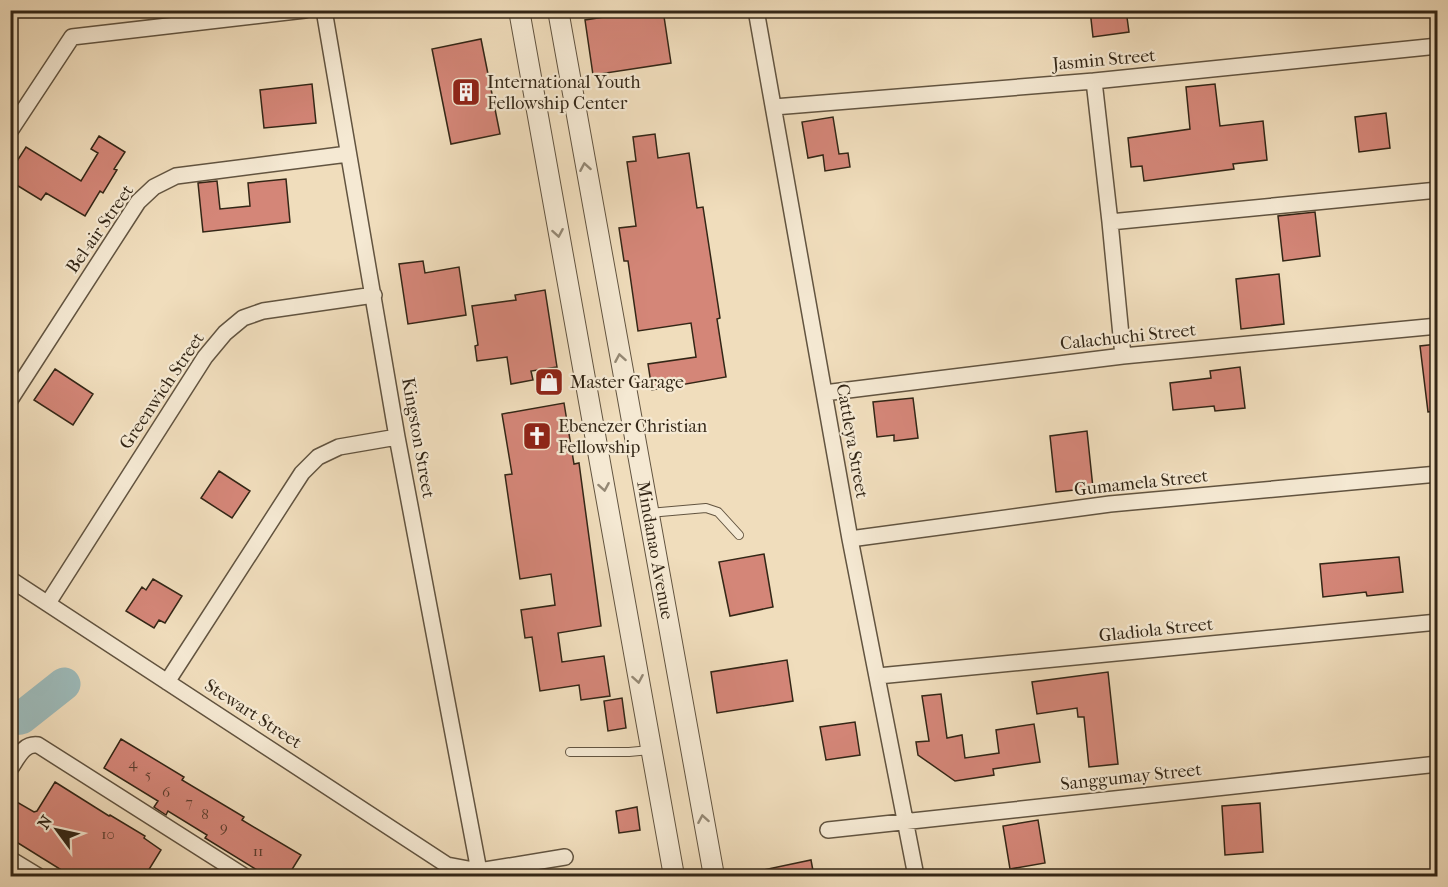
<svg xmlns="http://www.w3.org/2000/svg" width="1448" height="887" viewBox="0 0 1448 887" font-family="'IM FELL French Canon',serif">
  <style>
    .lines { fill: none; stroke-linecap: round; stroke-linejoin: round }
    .river { stroke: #9dbab9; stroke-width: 33 }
    .building { fill: #d48678; stroke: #332616; stroke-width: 1.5 }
    .service-casing { stroke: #625440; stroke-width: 10 }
    .minor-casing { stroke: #625440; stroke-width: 18 }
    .tertiary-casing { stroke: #625440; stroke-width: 22 }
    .service { stroke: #f5e9d3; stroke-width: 8 }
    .minor { stroke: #f5e9d3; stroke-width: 15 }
    .tertiary { stroke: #f5e9d3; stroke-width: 20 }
    .oneway { stroke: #948874 }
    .labels { text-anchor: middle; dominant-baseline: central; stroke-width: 4.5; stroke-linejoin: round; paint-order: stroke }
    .number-label { font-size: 15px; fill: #5b3e2e }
    .street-label { font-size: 18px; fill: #332616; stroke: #f5e9d3 }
    .poi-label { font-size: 18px; fill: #332616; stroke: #f5e9d3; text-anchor: start }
  </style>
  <rect width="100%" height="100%" fill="#f0ddbc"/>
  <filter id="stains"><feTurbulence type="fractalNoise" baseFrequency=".00333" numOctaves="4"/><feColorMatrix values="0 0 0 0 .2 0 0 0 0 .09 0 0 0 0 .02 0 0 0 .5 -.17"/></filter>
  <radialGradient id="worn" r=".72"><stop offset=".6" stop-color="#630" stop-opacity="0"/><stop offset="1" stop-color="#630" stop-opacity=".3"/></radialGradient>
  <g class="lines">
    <path class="river" d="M10,719L21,718L64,684"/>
  </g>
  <path class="building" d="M649,10H663L671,63L593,75L585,20Z
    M1090,10H1126L1129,32L1093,37Z
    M481,39L500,134L451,144L432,49Z
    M312,84L316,123L264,128L260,90Z
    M1215,84L1220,126L1263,121L1267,160L1233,164L1234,169L1144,181L1142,166L1131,167L1128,138L1190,129L1186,87Z
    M1386,113L1390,148L1359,152L1355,117Z
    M833,117L839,154L848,153L850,167L825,171L823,155L808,158L802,122Z
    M655,134L658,158L689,153L697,208L703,207L720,318L717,319L726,377L652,390L648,364L696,357L691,323L638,331L628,261H624L619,228L636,226L627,162L636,161L633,137Z
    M99,136L125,152L114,169L117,170L103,193L100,191L85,216L46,193L41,200L10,181V172L26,147L81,181L98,153L91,149Z
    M286,179L290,222L203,232L198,183L217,181L220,209L250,206L248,183Z
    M1315,212L1320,256L1283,261L1278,216Z
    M423,261L425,273L459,267L466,315L408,324L399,264Z
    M1279,274L1284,324L1241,329L1236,279Z
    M545,290L557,367L531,371L533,380L511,384L507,357L477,361L475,346L478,345L472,306L516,300L515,295Z
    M1437,344V411L1428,412L1420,346Z
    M1240,367L1245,408L1215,411L1214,406L1173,410L1170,383L1211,378L1210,371Z
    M55,369L93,394L73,425L34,400Z
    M913,398L918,438L894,441V435L877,437L873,402Z
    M564,403L574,464L579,463L601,626L558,633L562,662L604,656L610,696L581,700L579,685L540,691L532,637L525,638L521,610L555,605L551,574L520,579L505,475L512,474L502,414Z
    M1087,431L1093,488L1056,492L1050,436Z
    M219,471L250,491L232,518L201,498Z
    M764,554L773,607L730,616L719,562Z
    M1399,557L1403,592L1367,596L1366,592L1323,597L1320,564Z
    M153,579L182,596L165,623L159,620L154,628L126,611L142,587L146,590Z
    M787,660L793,701L717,713L711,672Z
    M1108,672L1118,764L1089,767L1084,717H1078L1077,708L1037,714L1032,682Z
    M941,694L947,738L962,735L965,758L999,753L996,730L1034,724L1040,762L993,769L994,775L955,781L918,755L916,742L929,741L922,696Z
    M622,698L626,728L608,731L604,701Z
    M855,722L860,755L826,760L820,727Z
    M121,739L184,777L182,780L244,817L242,820L301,855L288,876H267L205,838L207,835L168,811L166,815L154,807L158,801L104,768Z
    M55,782L109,816L110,815L145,836L144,838L161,850L145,876H71L10,838V798L34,812L37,811Z
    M1260,803L1263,852L1225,855L1222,806Z
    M637,807L640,830L619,833L616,811Z
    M1038,820L1045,863L1010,869L1003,826Z
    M811,860L814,876H764L763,870Z"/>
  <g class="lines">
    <g class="service-casing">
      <path id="service" d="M649,513L706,508L718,512L739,535
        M570,752H629L650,750"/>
    </g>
    <g class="minor-casing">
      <path id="minor" d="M324,10L397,437L479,871
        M756,10L850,539L916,876
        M1094,81L1110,222L1123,356
        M774,107L1094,81L1438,46
        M10,131L72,37L305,10
        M1110,222L1438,190
        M824,393L1123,356L1438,326
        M10,400L138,202L154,187L176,176L348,154
        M850,539L1110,504L1438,474
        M10,579L447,865L479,871L565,857
        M48,603L205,357L225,333L243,318L263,311L374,295
        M878,676L1438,622
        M167,682L302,473L318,457L339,447L397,437
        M10,769C18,758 23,743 38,745L244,876
        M828,830L1438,764
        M10,859L38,876"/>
    </g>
    <g class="tertiary-casing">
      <g id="tertiary">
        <path d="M519,10L674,876"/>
        <path id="s1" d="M558,10L714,876"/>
      </g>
    </g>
    <use href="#service" class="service"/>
    <use href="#minor" class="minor"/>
    <use href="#tertiary" class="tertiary"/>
  </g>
  <defs><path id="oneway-chevron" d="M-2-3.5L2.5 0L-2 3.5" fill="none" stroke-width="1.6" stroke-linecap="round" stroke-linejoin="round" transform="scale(1.5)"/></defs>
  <g class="oneway">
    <use href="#oneway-chevron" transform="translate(585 167) rotate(-100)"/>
    <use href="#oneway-chevron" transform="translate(558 233) rotate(80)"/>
    <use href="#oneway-chevron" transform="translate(620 358) rotate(-100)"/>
    <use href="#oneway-chevron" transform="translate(604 487) rotate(80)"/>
    <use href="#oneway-chevron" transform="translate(638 679) rotate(80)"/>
    <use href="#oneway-chevron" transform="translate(703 819) rotate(-100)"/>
  </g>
  <defs>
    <g id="building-square" transform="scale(1.5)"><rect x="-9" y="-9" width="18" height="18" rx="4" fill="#8f2418" stroke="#f5e9d3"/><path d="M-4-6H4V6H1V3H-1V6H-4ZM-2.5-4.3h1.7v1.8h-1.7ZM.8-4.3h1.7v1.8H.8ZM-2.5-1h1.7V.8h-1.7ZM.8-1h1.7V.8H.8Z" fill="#fff"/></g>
    <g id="shop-square" transform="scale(1.5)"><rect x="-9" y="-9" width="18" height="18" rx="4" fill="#8f2418" stroke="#f5e9d3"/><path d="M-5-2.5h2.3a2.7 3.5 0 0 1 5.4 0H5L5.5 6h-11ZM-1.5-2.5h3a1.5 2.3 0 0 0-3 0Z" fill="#fff"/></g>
    <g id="church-square" transform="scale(1.5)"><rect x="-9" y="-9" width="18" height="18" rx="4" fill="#8f2418" stroke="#f5e9d3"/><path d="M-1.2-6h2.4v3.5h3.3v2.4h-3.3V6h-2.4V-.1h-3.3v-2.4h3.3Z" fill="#fff"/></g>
  </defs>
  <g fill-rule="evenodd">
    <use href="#building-square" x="466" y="92"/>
    <use href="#shop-square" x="549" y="382"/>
    <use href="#church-square" x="537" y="436"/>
  </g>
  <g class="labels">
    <g class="number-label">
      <text x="133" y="763">4</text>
      <text x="148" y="774">5</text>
      <text x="166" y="792">6</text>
      <text x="189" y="802">7</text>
      <text x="205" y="814">8</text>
      <text x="224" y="827">9</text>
      <text x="108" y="834">10</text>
      <text x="258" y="851">11</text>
    </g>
    <g class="street-label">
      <text transform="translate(1104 60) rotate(-5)">Jasmin Street</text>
      <text transform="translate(100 229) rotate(-55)">Bel-air Street</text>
      <text transform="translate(1128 337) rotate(-6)">Calachuchi Street</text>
      <text transform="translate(162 391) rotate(-56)">Greenwich Street</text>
      <text transform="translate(418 438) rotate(80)">Kingston Street</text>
      <text transform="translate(852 441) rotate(80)">Cattleya Street</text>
      <text transform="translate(1141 483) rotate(-6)">Gumamela Street</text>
      <text stroke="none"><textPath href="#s1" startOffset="549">Mindanao Avenue</textPath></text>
      <text transform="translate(1156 630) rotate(-6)">Gladiola Street</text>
      <text transform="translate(253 714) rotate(33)">Stewart Street</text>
      <text transform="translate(1131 777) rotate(-6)">Sanggumay Street</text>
    </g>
    <g class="poi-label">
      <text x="487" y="82">International Youth<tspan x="487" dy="21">Fellowship Center</tspan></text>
      <text x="570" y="382">Master Garage</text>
      <text x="558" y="426">Ebenezer Christian<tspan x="558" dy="21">Fellowship</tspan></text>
    </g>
  </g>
  <rect width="1448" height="887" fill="none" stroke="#f0ddbc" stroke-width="36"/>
  <rect x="12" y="12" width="1424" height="863" fill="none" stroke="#332616" stroke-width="3"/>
  <rect x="18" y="18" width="1412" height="851" fill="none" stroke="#332616" stroke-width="1.5"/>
  <g transform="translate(57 830) rotate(303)" stroke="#f5e9d3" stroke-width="4.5" paint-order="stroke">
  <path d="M0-4.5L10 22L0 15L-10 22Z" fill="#332616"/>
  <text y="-9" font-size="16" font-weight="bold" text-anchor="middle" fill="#332616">N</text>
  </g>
  <rect width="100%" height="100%" filter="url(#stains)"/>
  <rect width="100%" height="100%" fill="url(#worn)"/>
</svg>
